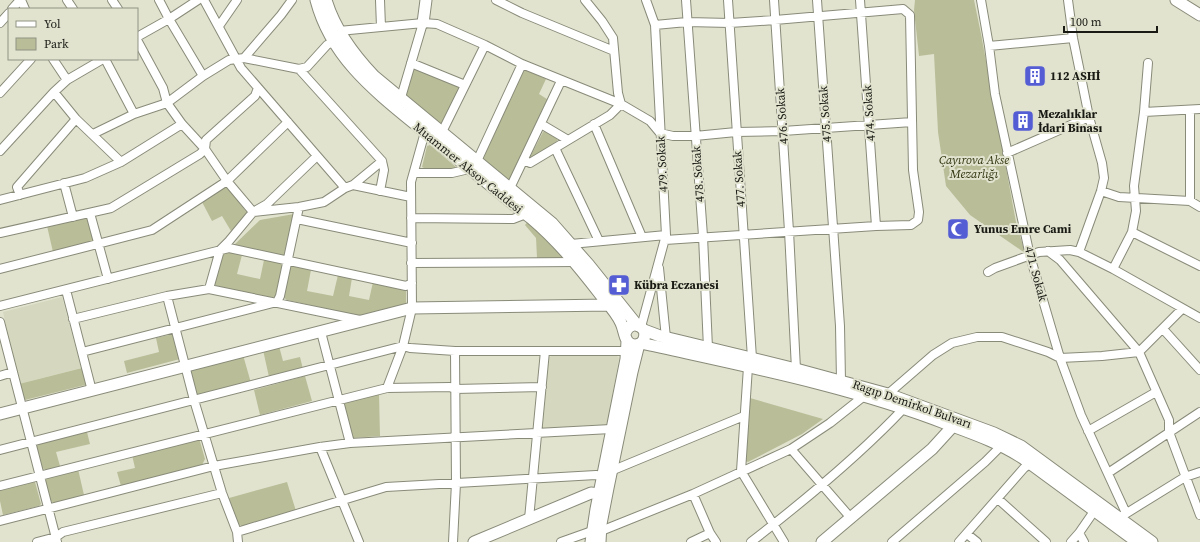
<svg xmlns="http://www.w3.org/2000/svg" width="1200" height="542" viewBox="0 0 1200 542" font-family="'Source Serif 4',serif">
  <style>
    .built { fill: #d5d8be }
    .green { fill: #b9be98 }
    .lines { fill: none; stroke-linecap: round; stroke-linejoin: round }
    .street-casing { stroke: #898b79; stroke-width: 10 }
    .secondary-casing { stroke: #898b79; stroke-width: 13 }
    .street { stroke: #fff; stroke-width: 8 }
    .secondary { stroke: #fff; stroke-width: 11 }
    .labels { text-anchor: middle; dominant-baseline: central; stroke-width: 4; stroke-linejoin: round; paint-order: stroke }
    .poi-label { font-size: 12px; font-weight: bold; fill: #191a13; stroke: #e1e3cf; text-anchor: start }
    .street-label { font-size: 12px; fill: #191a13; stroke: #e1e3cf }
    .park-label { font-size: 12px; font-style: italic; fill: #2f320c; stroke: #e1e3cf }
  </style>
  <rect width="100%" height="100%" fill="#e1e3cf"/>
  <path class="built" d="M62,297L81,368L19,384L3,312Z
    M554,354H615L619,358L608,421L604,427L544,430L541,426L547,359Z"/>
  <path class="green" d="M915,0H974L981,34L1016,222L1025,253L970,215L946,186L938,132L934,54L919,56L914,10Z
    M414,67L459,86V90L441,126L405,98V93Z
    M526,70L546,79L539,94L550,101L512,179L509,181L483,160V157L523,71Z
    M546,130L558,138L557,141L532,158L530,157L543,132Z
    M430,145L456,167L454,169H426L422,167L427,146Z
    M225,187L228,188L247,213L246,217L231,231L222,216L212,221L202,202Z
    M294,214L287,255L283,257L235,247V244L260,220Z
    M86,216L89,217L94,240L92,242L53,252L47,226Z
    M528,221L565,256L562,258H537L536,238L525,225Z
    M227,252L242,255L237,274L260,279L264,260L281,263L282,266L276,296L271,298L216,286L214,283L222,253Z
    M292,266L311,270L307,291L333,296L338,275L352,278L349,296L369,300L373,282L406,289V304L360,316L287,300L283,297L290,267Z
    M173,334L180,359L127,373L124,361L159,352L156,338Z
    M279,346L283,361L300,357L303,369L269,377L263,350Z
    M243,355L251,383L200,395L196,394L190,369Z
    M82,368L86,383L85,385L25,400L23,399L19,384Z
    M305,376L312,401L260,415L254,390Z
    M379,393L380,436L352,438L343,407L346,401Z
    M750,398L823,419L802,434L748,462L745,461Z
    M87,432L90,444L56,452L60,466L46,470L42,468L36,447L39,444Z
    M199,438L205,459L202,465L121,486L117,472L135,468L132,455Z
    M78,469L84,495L54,503L51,501L45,479L47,477Z
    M32,480L35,482L41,504L39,506L3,515L0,501V489Z
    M287,482L296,511L242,526L237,524L229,498Z"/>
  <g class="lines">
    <g class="street-casing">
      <path id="street" d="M21,0L25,9
        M67,0L73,9
        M112,0L118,9
        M159,0L169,19L203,76
        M204,0L241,68L345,188
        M380,0L381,27
        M496,0L522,13L614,51
        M585,0L602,21L613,38L618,93L621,104L650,121L660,133
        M686,0L703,236L708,348
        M728,0L752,358
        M774,0L789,231L796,369
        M817,0L840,326L841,381
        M860,0L876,226
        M981,0L989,46L995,94L1030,256L1060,358L1081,415L1126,513
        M1068,0L1073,38L1081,77L1089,117L1102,163L1104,178L1101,191L1079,252
        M12,9L20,0
        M0,23L9,13
        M655,25L687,22L730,23L775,20L903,9L910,15L913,170L919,212L918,220L911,225L876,226L665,240
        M219,26L237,0
        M137,37L169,19L198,0
        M989,46L1073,38
        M244,58L281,15L292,0
        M53,59L67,80
        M105,59L134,114
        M411,63L465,85
        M299,69L307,67L327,45L334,41L339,31L423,23L437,24L485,45L522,64L621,104L610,115L530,163L524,160
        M54,92L76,119L121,162
        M0,93L31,59
        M398,97L402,94L423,23
        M1190,110V201
        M1144,112L1200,109
        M541,124L568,140
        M594,124L642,237
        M442,132L485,45
        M660,133L673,136H695L736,132L783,131L912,122
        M93,134L134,114L167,103L203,76L229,60L244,58L299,69L382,161L353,185L345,188L324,202L299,207L253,212L227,181L205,149L182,124L167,103L163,88L137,40
        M555,148L599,241
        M0,151L54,92L67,80L103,59
        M1007,153L1089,117
        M477,161L522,64
        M414,173H452L469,169
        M64,183L73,217
        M353,185L411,197
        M510,188L561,81
        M380,191L384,170L382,161
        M1101,191L1119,197L1190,201L1200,207
        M20,195L17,187L76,119
        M0,200L85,178L121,162L182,124
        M90,213L108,279
        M411,218L513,219L526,214
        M297,219L412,243
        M1132,232L1200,266
        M0,233L111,208L200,154L205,149L206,140L255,96L258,88
        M571,244L666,235
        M1048,251L1060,260L1139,352L1169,420V432L1200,515
        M411,263L575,262
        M659,268L666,338
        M0,269L152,230L227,181L288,122
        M1113,269L1132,232L1136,211L1134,186L1144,112L1148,63
        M988,272L995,268L1039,252L1070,250L1079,252L1113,269L1200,318
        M209,289L220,250L229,241L253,212L267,204L317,156
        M66,290L92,391
        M167,296L194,400L222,493L237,532L238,542
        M0,306L229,248L406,286L412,283
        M73,319L167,296L209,289L360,320
        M0,322L57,542
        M641,327L666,235L655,25L646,0
        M1163,329L1200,370
        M321,332L350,443
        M82,352L277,302L280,296L299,207
        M748,367L741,471L784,542
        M0,376L13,372
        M387,388L403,346L412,308L411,182L425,132
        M888,394L933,355L952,343L977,337H1002L1048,352L1060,358L1102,356L1139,352L1182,309
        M1088,431L1156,392
        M320,447L359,542
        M791,449L850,517
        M0,450L403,346L410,348L455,351H627
        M611,471L744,416
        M1108,473L1200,412
        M0,486L387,388L450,387L455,389L542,387
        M693,494L710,533L716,542
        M998,499L1046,542
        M1122,516L1185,477L1200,472
        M529,519L545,351
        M0,521L214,466L320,447L350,443L611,429
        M601,531L693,494L791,449L830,423L864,396
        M237,532L386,487L596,475L602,476
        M1079,533L1084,542
        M967,534L977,542
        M37,542L56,537L63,532L222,493
        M453,542L456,483L455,351
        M561,542L592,531
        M691,542L710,533
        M751,542C804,501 858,457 904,408
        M892,542L985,462L1002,445
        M959,542L1024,468L1027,466L1024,459
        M1071,542L1079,533L1097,507"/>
    </g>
    <g class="secondary-casing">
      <path id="secondary" d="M316,0C332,61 380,95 426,133C461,162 496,190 532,219C558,241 579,267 600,294C607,303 616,312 621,323C625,331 624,345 635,345C644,345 646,336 644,330C637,322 628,324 625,334
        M326,0C335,30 353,54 374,76L552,223L589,265L637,325
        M1176,0L1200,15
        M423,23L426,0
        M644,330L660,336L796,369L888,394L994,433L1021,446L1152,542
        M641,343C744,366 849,386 947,424C974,434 1000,443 1024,459L1137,542
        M0,414L412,308L609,305
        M474,542L591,493L606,495
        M591,542L596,509L626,359L627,341
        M600,542L601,524L608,488L632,372L639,344
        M822,542L932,449L953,426"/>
    </g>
    <use href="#street" class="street"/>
    <use href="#secondary" class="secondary"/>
  </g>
  <defs>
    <g id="building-square" transform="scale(1.15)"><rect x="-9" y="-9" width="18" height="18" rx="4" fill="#555dd4" stroke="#e1e3cf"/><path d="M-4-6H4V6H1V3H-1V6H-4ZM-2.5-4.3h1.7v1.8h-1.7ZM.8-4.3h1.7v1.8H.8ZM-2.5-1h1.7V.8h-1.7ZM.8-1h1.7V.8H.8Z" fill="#fff"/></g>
    <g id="mosque-square" transform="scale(1.15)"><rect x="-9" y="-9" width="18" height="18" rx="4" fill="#555dd4" stroke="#e1e3cf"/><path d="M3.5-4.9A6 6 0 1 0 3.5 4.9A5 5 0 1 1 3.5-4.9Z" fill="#fff"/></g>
    <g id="pharmacy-square" transform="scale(1.15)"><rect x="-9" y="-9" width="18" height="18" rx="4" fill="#555dd4" stroke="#e1e3cf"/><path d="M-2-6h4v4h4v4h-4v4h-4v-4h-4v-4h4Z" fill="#fff"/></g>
  </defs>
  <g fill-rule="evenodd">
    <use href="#building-square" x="1035" y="76"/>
    <use href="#building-square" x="1023" y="121"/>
    <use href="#mosque-square" x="958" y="229"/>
    <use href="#pharmacy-square" x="619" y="285"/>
  </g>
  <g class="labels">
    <g class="poi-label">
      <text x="1050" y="76">112 ASHİ</text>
      <text x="1038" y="114">Mezalıklar<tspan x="1038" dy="14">İdari Binası</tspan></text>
      <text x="974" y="229">Yunus Emre Cami</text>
      <text x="634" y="285">Kübra Eczanesi</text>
    </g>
    <g class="street-label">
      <text transform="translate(869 113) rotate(-94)">474. Sokak</text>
      <text transform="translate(825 114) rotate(-94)">475. Sokak</text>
      <text transform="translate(782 116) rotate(-94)">476. Sokak</text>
      <text transform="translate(662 164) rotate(-93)">479. Sokak</text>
      <text transform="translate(468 168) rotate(39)">Muammer Aksoy Caddesi</text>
      <text transform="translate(698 174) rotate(-94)">478. Sokak</text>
      <text transform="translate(739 179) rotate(-94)">477. Sokak</text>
      <text transform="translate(1036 274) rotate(75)">471. Sokak</text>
      <text transform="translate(912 404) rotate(19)">Ragıp Demirkol Bulvarı</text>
    </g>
    <g class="park-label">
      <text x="974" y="160">Çayırova Akse<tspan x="974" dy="14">Mezarlığı</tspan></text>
    </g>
  </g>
  <rect x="8" y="8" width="130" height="52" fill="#e1e3cf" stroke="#919384"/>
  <rect x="16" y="21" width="20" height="6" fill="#ffffff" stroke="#919384"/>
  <text x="44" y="28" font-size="12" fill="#191a13">Yol</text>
  <rect x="16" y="38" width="20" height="12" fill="#b9be98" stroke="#919384"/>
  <text x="44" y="48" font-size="12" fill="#191a13">Park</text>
  <path d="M1064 26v6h93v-6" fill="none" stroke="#191a13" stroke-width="2"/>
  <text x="1070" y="26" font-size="12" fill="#191a13" stroke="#e1e3cf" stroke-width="3" paint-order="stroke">100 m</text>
</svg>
